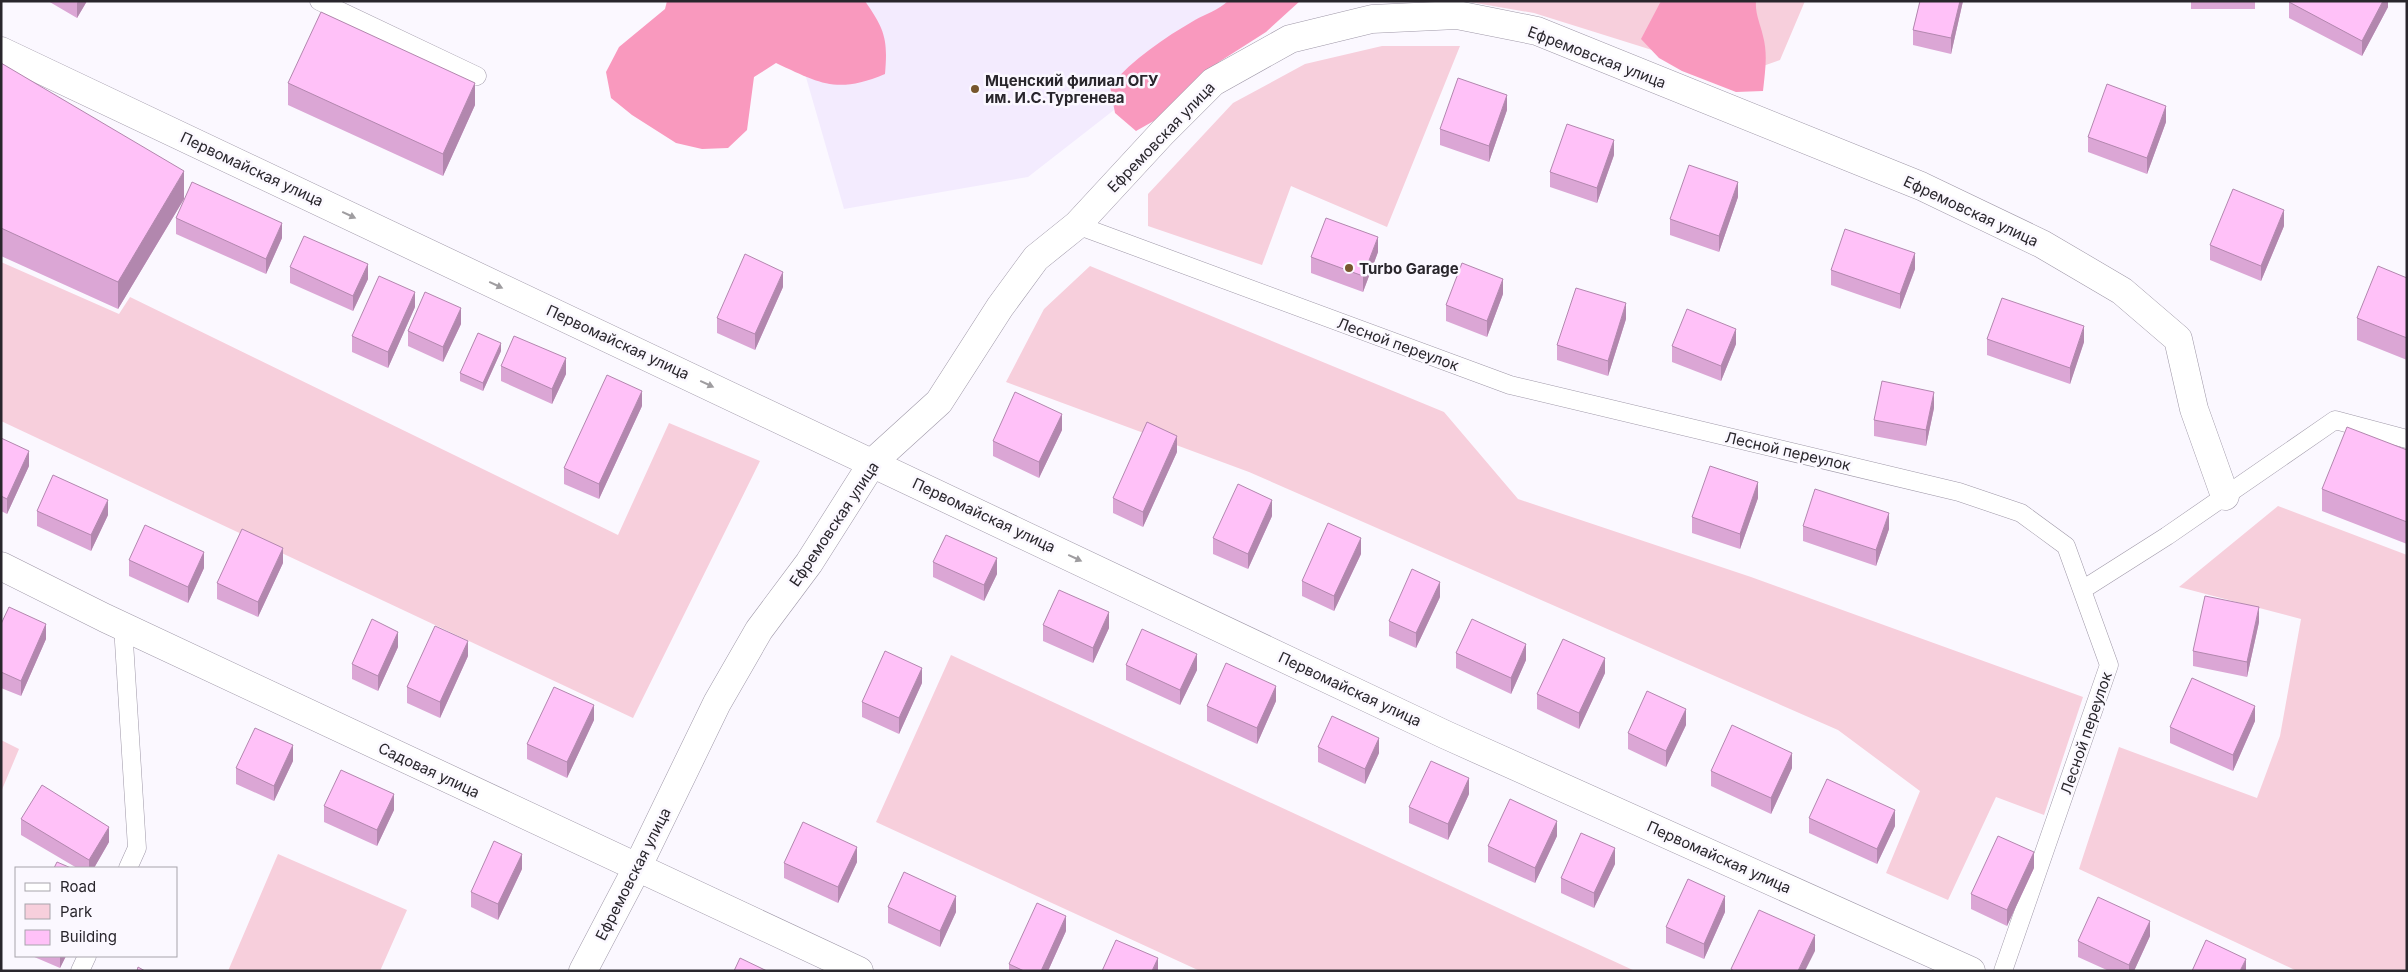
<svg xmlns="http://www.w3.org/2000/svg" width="2408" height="972" viewBox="0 0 2408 972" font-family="Inter,sans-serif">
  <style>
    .built { fill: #f3ebfe }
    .green { fill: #f7cfdc }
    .forest { fill: #f999be }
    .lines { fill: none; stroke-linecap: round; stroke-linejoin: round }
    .service-casing { stroke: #9f98a8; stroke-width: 19 }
    .minor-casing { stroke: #9f98a8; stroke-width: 29 }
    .tertiary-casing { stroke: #9f98a8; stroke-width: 29 }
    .service { stroke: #fff; stroke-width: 18 }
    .minor { stroke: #fff; stroke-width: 28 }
    .tertiary { stroke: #fff; stroke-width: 28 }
    .wall { fill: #dba6d5 }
    .shaded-wall { fill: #b287ae }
    .building { fill: #ffc1f8; stroke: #b287ae }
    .oneway { fill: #9f9da0 }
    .poi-dot { fill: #77562d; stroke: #fbf8ff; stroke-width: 2 }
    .labels { text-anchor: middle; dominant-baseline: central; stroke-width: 5; stroke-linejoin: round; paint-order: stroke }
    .street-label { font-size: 15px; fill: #29262c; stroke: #fbf8ff }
    .poi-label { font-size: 15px; font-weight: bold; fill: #29262c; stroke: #fbf8ff; text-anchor: start }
  </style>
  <rect width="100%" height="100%" fill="#fbf8ff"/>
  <path class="built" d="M784,1H1254L1028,177L844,209Z"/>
  <path class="green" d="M1464,1H1805L1780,60L1735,76L1534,13Z
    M1382,46H1460L1387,227L1291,186L1262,265L1148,226V194L1233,103L1305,64Z
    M1,262L119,314L130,297L618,535L669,423L760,461L633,718L1,421Z
    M1090,266L1444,412L1518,499L1751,577L2083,697L2044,815L1996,797L1948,900L1886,873L1920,791L1838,730L1249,472L1006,382L1044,309Z
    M2278,506L2407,555V971H2297L2079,869L2119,747L2257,798L2280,736L2301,619L2179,587Z
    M951,655L1635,971H1200L876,822Z
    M1,740L19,749L1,792Z
    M278,854L407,910L380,971H228Z"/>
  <path class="forest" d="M667,1H865C885,30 888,39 885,74C837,94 821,84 776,63L754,77L747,130L728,148L702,149L676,143L632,115L611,98L606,72L619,47L665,9Z
    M1228,1H1300L1266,32L1219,62L1159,118L1136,131L1115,113L1110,86C1133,59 1164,38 1195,20C1206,14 1218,10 1228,1Z
    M1661,1H1756C1755,14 1760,23 1763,36C1768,54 1765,72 1763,91L1736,92L1682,71L1659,58L1641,39Z"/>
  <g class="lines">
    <g class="service-casing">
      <path id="service" d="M319,1L477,76
        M1077,225L1510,385L1959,492L2021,513L2066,546L2109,665L2003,971
        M2082,590L2167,536L2335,420L2407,439
        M123,626L137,848L128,868
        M80,971L87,956"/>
    </g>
    <g class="minor-casing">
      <path id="minor" d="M1,566L105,618L859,971
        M583,971L637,868L717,703L759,630L809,563L873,462L939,402L1000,307L1036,258L1077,225L1163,132L1213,82L1290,39L1372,19L1457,15L1537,31L1921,186L2042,244L2122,291L2178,339L2194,409L2225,496"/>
    </g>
    <g class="tertiary-casing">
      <path id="tertiary" d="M1,51L1446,735L1971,971"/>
    </g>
    <use href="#service" class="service"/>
    <use href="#minor" class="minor"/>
    <use href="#tertiary" class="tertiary"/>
  </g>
  <path class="wall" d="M48,1H87L77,18Z
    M1920,1H1963L1951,54L1913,45V30Z
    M2191,1H2255V9H2191Z
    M2388,1V7L2362,56L2289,18V2Z
    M1,63L184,199L118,309L1,256Z
    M288,83L475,105L443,176L288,105Z
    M1507,110L1489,162L1440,145V129Z
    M2166,122L2147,174L2088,152V137Z
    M1614,155L1597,203L1550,187V172Z
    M1738,197L1719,252L1670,235V219Z
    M176,218L282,238L266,274L176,234Z
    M2284,226L2261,281L2210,260V245Z
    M1378,252L1363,292L1311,273V257Z
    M290,267L368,279L353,311L290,283Z
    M1915,269L1900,309L1831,285V270Z
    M2407,278V360L2357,340V318Z
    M783,287L755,350L717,333V318Z
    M1503,294L1487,337L1446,321V305Z
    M415,307L388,368L352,352V336Z
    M1626,319L1608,376L1557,360V345Z
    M461,324L443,362L408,346V331Z
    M1987,339L2084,342L2070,384L1987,355Z
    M1736,344L1721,381L1672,362V346Z
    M501,351L483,391L460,381V373Z
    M501,366L566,374L552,404L501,381Z
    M642,406L599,499L564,484V468Z
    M1934,408L1926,446L1874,436V420Z
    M1062,430L1039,478L993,456V441Z
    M1,438L29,466L7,514L1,511Z
    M2407,450V544L2322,511V489Z
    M1177,452L1143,527L1113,513V498Z
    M1758,498L1740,549L1692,533V517Z
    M37,511L108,515L91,551L37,526Z
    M1272,516L1248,569L1213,554V538Z
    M1803,526L1889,529L1876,566L1803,541Z
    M1361,554L1334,611L1302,596V581Z
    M129,560L204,568L188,603L129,576Z
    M933,562L997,574L984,601L933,577Z
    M283,563L258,617L217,599V583Z
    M1440,597L1416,648L1389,636V621Z
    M2259,622L2247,677L2193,666V651Z
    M1,624L46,639L21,696L1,688Z
    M1043,625L1109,628L1093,663L1043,641Z
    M398,647L378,691L352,679V664Z
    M1456,653L1526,660L1511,694L1456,668Z
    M468,656L440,718L407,703V687Z
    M1126,665L1197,670L1180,705L1126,680Z
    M1605,673L1579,729L1537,709V694Z
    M922,683L899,734L862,717V702Z
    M1276,701L1257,744L1207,721V706Z
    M594,720L567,778L527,759V744Z
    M2255,721L2233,771L2170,743V727Z
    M1686,725L1666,767L1628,749V733Z
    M1318,747L1379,753L1365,784L1318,762Z
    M293,761L274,801L236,784V768Z
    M1792,768L1771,814L1711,786V771Z
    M1469,794L1448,840L1409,823V807Z
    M324,806L394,810L377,846L324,822Z
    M1809,818L1895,826L1877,864L1809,833Z
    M21,819L109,842L94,868H77L21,835Z
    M1557,836L1535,883L1488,862V846Z
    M857,862L838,903L784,878V863Z
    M1615,864L1594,908L1561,893V878Z
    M2034,868L2007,926L1971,909V894Z
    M522,869L498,920L471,907V892Z
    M888,907L956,912L940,947L888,923Z
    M1725,912L1704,959L1666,943V927Z
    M1066,931L1048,971H1009V964Z
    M2150,936L2134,971H2109L2078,957V941Z
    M32,956H66L60,968Z"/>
  <path class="shaded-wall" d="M78,1H87L77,18V3Z
    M1960,1H1963L1951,54V38Z
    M2383,1H2388V7L2362,56V41Z
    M475,83V105L443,176V154Z
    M1507,95V110L1489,162V146Z
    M2166,106V122L2147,174V158Z
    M1614,140V155L1597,203V188Z
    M184,171V199L118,309V282Z
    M1738,182V197L1719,252V236Z
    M2284,210V226L2261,281V266Z
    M282,223V238L266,274V259Z
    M1378,237V252L1363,292V276Z
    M1915,253V269L1900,309V294Z
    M368,264V279L353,311V296Z
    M783,272V287L755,350V334Z
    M1503,279V294L1487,337V321Z
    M415,292V307L388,368V352Z
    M1626,303V319L1608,376V361Z
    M461,308V324L443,362V347Z
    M2084,326V342L2070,384V368Z
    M1736,329V344L1721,381V366Z
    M501,343V351L483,391V383Z
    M566,358V374L552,404V389Z
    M642,391V406L599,499V484Z
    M1934,392V408L1926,446V430Z
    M1062,414V430L1039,478V462Z
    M1177,436V452L1143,527V512Z
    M29,451V466L7,514V499Z
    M1758,482V498L1740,549V534Z
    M108,500V515L91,551V535Z
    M1272,500V516L1248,569V554Z
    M1889,513V529L1876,566V550Z
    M1361,538V554L1334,611V596Z
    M283,548V563L258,617V602Z
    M204,552V568L188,603V587Z
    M997,558V574L984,601V585Z
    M1440,582V597L1416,648V633Z
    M2259,607V622L2247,677V662Z
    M1109,612V628L1093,663V648Z
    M46,624V639L21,696V681Z
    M398,632V647L378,691V676Z
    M468,641V656L440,718V702Z
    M1526,644V660L1511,694V678Z
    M1197,654V670L1180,705V690Z
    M1605,658V673L1579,729V713Z
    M922,668V683L899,734V718Z
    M1276,686V701L1257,744V728Z
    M594,705V720L567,778V762Z
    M2255,706V721L2233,771V755Z
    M1686,709V725L1666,767V751Z
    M1379,738V753L1365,784V769Z
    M293,745V761L274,801V786Z
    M1792,753V768L1771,814V798Z
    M1469,778V794L1448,840V824Z
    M394,794V810L377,846V830Z
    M1895,810V826L1877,864V849Z
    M1557,821V836L1535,883V868Z
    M109,827V842L94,868H89V860Z
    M857,847V862L838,903V887Z
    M1615,848V864L1594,908V893Z
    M2034,852V868L2007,926V910Z
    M522,854V869L498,920V904Z
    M956,896V912L940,947V931Z
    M1725,896V912L1704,959V944Z
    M1066,916V931L1048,971H1041Z
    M2150,921V936L2134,971H2129V965Z
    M1815,935V951L1805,971H1798Z
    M60,956H66L60,968Z
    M1158,958V971H1152Z
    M2246,959V971H2240Z"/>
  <path class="building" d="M1920,1H1960L1951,38L1913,30Z
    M2290,1H2383L2362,41L2289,2Z
    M321,12L475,83L443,154L288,83Z
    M1,63L184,171L118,282L1,228Z
    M1458,78L1507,95L1489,146L1440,129Z
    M2107,84L2166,106L2147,158L2088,137Z
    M1567,124L1614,140L1597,188L1550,172Z
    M1689,165L1738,182L1719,236L1670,219Z
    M192,182L282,223L266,259L176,218Z
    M2233,189L2284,210L2261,266L2210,245Z
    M1326,218L1378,237L1363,276L1311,257Z
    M1845,229L1915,253L1900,294L1831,270Z
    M304,236L368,264L353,296L290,267Z
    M745,254L783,272L755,334L717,318Z
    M1462,263L1503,279L1487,321L1446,305Z
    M2378,266L2407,278V338L2357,318Z
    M379,276L415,292L388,352L352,336Z
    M1576,288L1626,303L1608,361L1557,345Z
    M425,292L461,308L443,347L408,331Z
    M2002,298L2084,326L2070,368L1987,339Z
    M1687,309L1736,329L1721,366L1672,346Z
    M478,333L501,343L483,383L460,373Z
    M514,336L566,358L552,389L501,366Z
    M607,375L642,391L599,484L564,468Z
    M1882,381L1934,392L1926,430L1874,420Z
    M1015,392L1062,414L1039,462L993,441Z
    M1147,422L1177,436L1143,512L1113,498Z
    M2347,427L2407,450V522L2322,489Z
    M1,438L29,451L7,499L1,496Z
    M1710,466L1758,482L1740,534L1692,517Z
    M53,475L108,500L91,535L37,511Z
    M1238,484L1272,500L1248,554L1213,538Z
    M1815,489L1889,513L1876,550L1803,526Z
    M1328,523L1361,538L1334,596L1302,581Z
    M145,525L204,552L188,587L129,560Z
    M242,529L283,548L258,602L217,583Z
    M946,535L997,558L984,585L933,562Z
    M1412,569L1440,582L1416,633L1389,621Z
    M1059,590L1109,612L1093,648L1043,625Z
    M2205,596L2259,607L2247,662L2193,651Z
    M9,607L46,624L21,681L1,672V624Z
    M372,619L398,632L378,676L352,664Z
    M1472,619L1526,644L1511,678L1456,653Z
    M435,626L468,641L440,702L407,687Z
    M1142,629L1197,654L1180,690L1126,665Z
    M1563,639L1605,658L1579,713L1537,694Z
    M885,651L922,668L899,718L862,702Z
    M1226,663L1276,686L1257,728L1207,706Z
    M2192,678L2255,706L2233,755L2170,727Z
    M554,687L594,705L567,762L527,744Z
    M1647,691L1686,709L1666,751L1628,733Z
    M1332,716L1379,738L1365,769L1318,747Z
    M1732,725L1792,753L1771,798L1711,771Z
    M255,728L293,745L274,786L236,768Z
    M1431,761L1469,778L1448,824L1409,807Z
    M341,770L394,794L377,830L324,806Z
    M1827,779L1895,810L1877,849L1809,818Z
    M42,785L109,827L89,860L21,819Z
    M1510,799L1557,821L1535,868L1488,846Z
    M803,822L857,847L838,887L784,863Z
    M1581,833L1615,848L1594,893L1561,878Z
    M1998,836L2034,852L2007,910L1971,894Z
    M494,841L522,854L498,904L471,892Z
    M57,862L71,868H54Z
    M904,872L956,896L940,931L888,907Z
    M1688,879L1725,896L1704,944L1666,927Z
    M2098,897L2150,921L2129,965L2078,941Z
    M1037,903L1066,916L1041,971H1024L1009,964Z
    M1759,910L1815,935L1798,971H1734L1731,969Z
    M1116,940L1158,958L1152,971H1102Z
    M2206,940L2246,959L2240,971H2192Z
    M740,958L767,971H734Z
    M138,967L145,971H137Z"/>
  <defs><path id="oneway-solid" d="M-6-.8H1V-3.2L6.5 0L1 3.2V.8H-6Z" transform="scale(1.25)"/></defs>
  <g class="oneway">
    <use href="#oneway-solid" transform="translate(349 215) rotate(25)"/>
    <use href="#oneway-solid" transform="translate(496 285) rotate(25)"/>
    <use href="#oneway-solid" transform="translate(707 384) rotate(25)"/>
    <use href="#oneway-solid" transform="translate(1075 558) rotate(25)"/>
  </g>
  <g class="poi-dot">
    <circle cx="975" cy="89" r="5"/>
    <circle cx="1349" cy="268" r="5"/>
  </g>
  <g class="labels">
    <g class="street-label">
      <text transform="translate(1597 57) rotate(21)">Ефремовская улица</text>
      <text transform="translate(1161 137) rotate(-46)">Ефремовская улица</text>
      <text transform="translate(252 169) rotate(25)">Первомайская улица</text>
      <text transform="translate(1971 211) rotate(25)">Ефремовская улица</text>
      <text transform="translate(618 342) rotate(25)">Первомайская улица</text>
      <text transform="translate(1398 344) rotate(20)">Лесной переулок</text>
      <text transform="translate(1788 451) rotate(13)">Лесной переулок</text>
      <text transform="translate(984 515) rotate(25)">Первомайская улица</text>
      <text transform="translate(834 524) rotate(-56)">Ефремовская улица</text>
      <text transform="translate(1350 689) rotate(25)">Первомайская улица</text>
      <text transform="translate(2086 733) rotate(-71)">Лесной переулок</text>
      <text transform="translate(429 770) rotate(25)">Садовая улица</text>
      <text transform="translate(1719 857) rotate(24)">Первомайская улица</text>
      <text transform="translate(633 874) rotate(-63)">Ефремовская улица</text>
    </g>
    <g class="poi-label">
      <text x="985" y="80">Мценский филиал ОГУ<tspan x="985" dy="17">им. И.С.Тургенева</tspan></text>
      <text x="1359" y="268">Turbo Garage</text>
    </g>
  </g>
  <rect width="2408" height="972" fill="none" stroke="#29262c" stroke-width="5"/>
  <rect x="15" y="867" width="162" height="90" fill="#fbf8ff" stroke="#a7a4ab"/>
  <rect x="25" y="883" width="25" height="8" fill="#ffffff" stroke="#a7a4ab"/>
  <text x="60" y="892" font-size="15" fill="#29262c">Road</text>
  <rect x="25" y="904" width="25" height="15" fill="#f7cfdc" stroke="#a7a4ab"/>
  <text x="60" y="917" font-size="15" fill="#29262c">Park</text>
  <rect x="25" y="930" width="25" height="15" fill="#ffc1f8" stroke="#a7a4ab"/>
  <text x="60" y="942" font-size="15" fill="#29262c">Building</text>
</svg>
